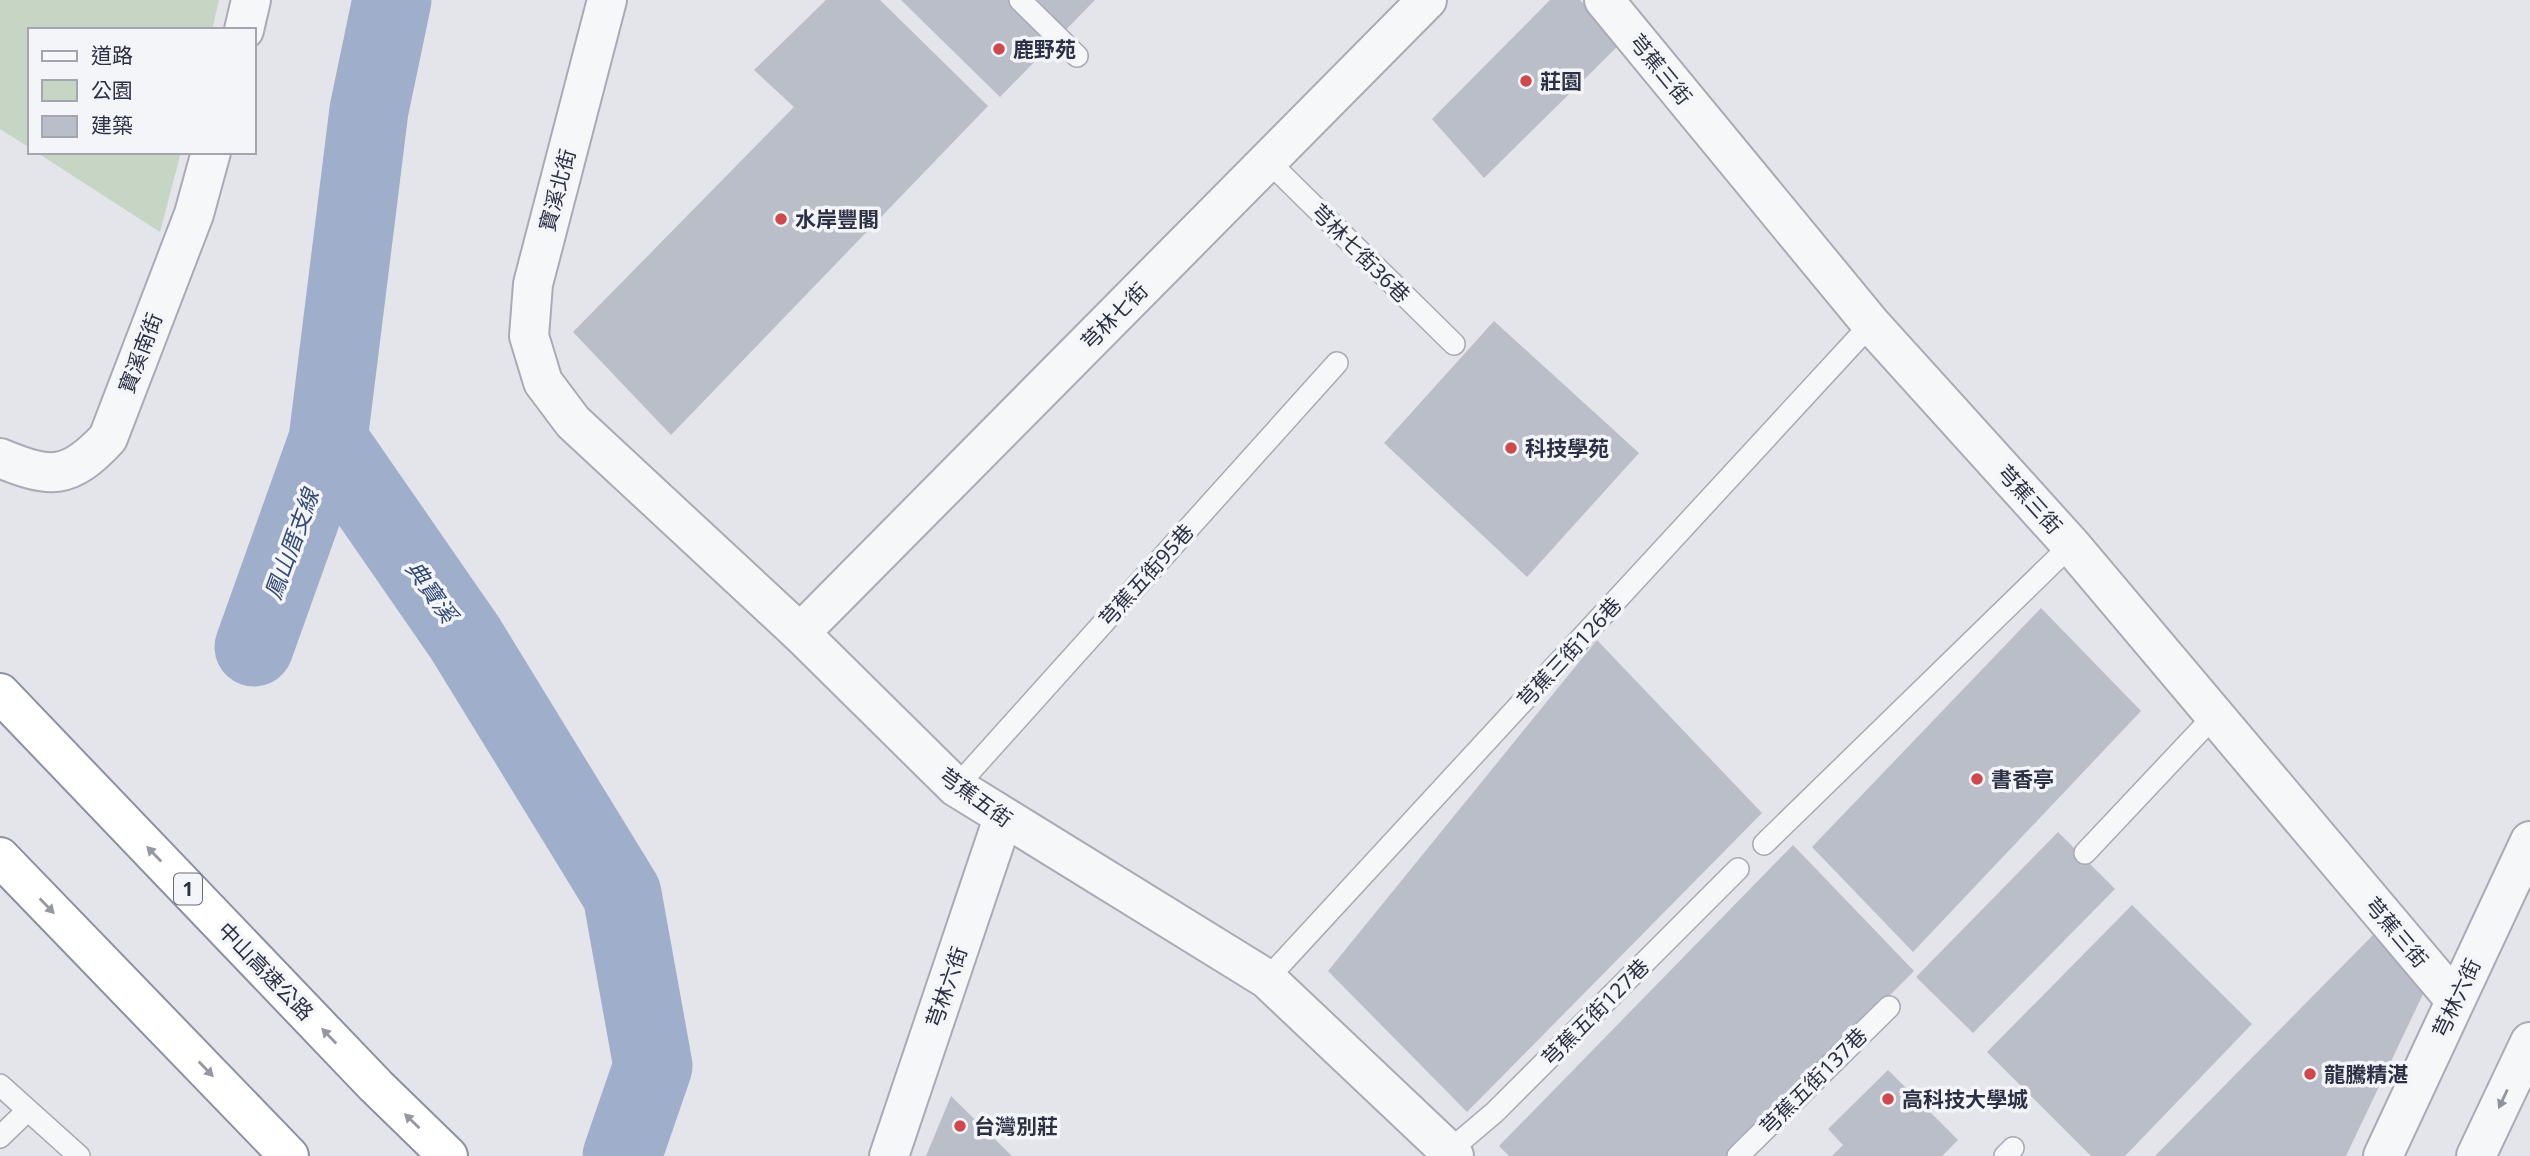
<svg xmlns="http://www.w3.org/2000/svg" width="2530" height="1156" viewBox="0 0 2530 1156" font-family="'Noto Sans','Noto Sans TC',sans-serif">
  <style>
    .green { fill: #c6d5c4 }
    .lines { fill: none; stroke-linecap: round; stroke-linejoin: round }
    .river { stroke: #9eaecb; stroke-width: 79 }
    .building { fill: #babec9 }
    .service-casing { stroke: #a8abb6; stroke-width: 24 }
    .minor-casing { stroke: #a8abb6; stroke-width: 42 }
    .motorway-casing { stroke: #8a91a2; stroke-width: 42 }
    .service { stroke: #f6f7f9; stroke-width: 21 }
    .minor { stroke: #f6f7f9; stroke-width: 38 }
    .motorway { stroke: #fff; stroke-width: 38 }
    .oneway { fill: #9598a2 }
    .oneway2 { fill: #90949e }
    .poi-dot { fill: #cf494c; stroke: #f3f5f8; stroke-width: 2.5 }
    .labels { text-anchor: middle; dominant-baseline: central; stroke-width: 7; stroke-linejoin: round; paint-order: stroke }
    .shield { fill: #f3f5f8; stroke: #676b7a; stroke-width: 2 }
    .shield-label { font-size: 19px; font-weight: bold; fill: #2b3044 }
    .poi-label { font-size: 21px; font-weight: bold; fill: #2b3044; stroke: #f3f5f8; text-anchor: start }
    .street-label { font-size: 21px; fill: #2b3044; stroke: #f3f5f8 }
    .water-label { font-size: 23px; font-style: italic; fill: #344a78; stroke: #f3f5f8 }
  </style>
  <rect width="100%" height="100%" fill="#e3e5eb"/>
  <path class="green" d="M0,0H219L212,30H30V148L0,129Z
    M36,152H181L160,232Z"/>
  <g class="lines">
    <path class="river" d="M392,0L369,110L328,440L465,638L622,894L653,1066L622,1156
      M254,647L328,440"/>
  </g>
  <path class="building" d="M826,0H880L988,106L671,435L573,332L794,107L754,70Z
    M901,0H1095L1000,97Z
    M1550,0H1580L1622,42L1484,178L1432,119Z
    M1494,321L1639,453L1527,577L1384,443Z
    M2041,608L2141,711L1913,952L1812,847Z
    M1597,640L1762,813L1467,1112L1328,971Z
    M2058,832L2115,889L1973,1033L1916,977Z
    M1793,845L1914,971L1730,1156H1509L1499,1146Z
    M2132,905L2252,1024L2125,1156H2091L1987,1052Z
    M2376,932L2424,992L2346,1156H2155Z
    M1888,1070L1958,1140L1942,1156H1832L1843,1145L1828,1129Z
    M951,1096L1012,1156H926Z"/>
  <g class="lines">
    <g class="service-casing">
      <path id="service" d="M1020,0L1077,56
        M1268,161L1454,344
        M956,787L1337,363
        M1764,844L2071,545
        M2085,853L2214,716
        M1267,979L1871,324
        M0,1085L79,1156
        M0,1137L28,1110
        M1449,1151L1495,1112L1738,869
        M1738,1156L1889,1007
        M2005,1156L2013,1148"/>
    </g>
    <g class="minor-casing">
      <path id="minor" d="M607,0L533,284L529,336L543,382L573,422L800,633L956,787L1267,979L1454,1156
        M1604,0L1871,324L2071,545L2455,1000
        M244,30L251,0
        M0,458C51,479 69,480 108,438L194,214L211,152
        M800,633L1427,0
        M889,1156L1003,818
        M2383,1156L2530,841
        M2476,1156L2530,1042"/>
    </g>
    <g class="motorway-casing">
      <path id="motorway" d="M0,693L376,1086L448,1156
        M0,857L289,1156"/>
    </g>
    <use href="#service" class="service"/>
    <use href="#minor" class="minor"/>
    <use href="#motorway" class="motorway"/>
  </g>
  <defs><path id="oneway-solid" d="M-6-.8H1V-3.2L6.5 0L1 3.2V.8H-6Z" transform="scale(1.75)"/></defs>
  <g class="oneway">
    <use href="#oneway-solid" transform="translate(154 854) rotate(-134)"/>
    <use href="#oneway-solid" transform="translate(47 906) rotate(46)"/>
    <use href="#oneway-solid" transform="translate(329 1036) rotate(-134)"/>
    <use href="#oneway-solid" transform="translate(206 1069) rotate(46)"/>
    <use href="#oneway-solid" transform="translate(412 1121) rotate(-136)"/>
  </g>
  <use class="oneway2" href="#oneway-solid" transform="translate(2503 1099) rotate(115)"/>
  <g class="poi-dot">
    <circle cx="999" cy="49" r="7"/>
    <circle cx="1526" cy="81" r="7"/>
    <circle cx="781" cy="219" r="7"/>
    <circle cx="1511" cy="448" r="7"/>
    <circle cx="1977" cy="779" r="7"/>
    <circle cx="2310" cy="1074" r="7"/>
    <circle cx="1888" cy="1099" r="7"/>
    <circle cx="960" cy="1126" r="7"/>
  </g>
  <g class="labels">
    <rect class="shield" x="174" y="873.5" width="28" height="31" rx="5"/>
    <g class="shield-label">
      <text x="188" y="889">1</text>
    </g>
    <g class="poi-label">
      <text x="1013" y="49">鹿野苑</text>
      <text x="1540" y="81">莊園</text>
      <text x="795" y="219">水岸豐閣</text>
      <text x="1525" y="448">科技學苑</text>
      <text x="1991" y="779">書香亭</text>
      <text x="2324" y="1074">龍騰精湛</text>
      <text x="1902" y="1099">高科技大學城</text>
      <text x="974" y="1126">台灣別莊</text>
    </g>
    <g class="street-label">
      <text transform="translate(1661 69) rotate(51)">芎蕉三街</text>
      <text transform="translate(557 190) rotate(-75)">寶溪北街</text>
      <text transform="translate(1361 253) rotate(45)">芎林七街36巷</text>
      <text transform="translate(1114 316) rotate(-45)">芎林七街</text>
      <text transform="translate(140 353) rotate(-69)">寶溪南街</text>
      <text transform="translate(2030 499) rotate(48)">芎蕉三街</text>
      <text transform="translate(1146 575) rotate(-48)">芎蕉五街95巷</text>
      <text transform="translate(1569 652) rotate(-47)">芎蕉三街126巷</text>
      <text transform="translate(976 797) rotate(36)">芎蕉五街</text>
      <text transform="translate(2397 932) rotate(50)">芎蕉三街</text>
      <text transform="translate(266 971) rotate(46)">中山高速公路</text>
      <text transform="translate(946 987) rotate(-71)">芎林六街</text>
      <text transform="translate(2456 998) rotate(-65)">芎林六街</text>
      <text transform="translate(1595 1012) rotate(-45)">芎蕉五街127巷</text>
      <text transform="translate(1813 1081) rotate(-45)">芎蕉五街137巷</text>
    </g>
    <g class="water-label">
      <text transform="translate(291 544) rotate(-70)">鳳山厝支線</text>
      <text transform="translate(432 591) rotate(55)">典寶溪</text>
    </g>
  </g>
  <rect x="28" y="28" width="228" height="126" fill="#f3f5f8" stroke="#a3a6b0" stroke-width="2"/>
  <rect x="42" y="51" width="35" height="10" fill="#f6f7f9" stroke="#a3a6b0" stroke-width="2"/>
  <text x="91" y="63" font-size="21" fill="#2b3044">道路</text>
  <rect x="42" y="80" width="35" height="21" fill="#c6d5c4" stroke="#a3a6b0" stroke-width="2"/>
  <text x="91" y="98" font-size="21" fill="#2b3044">公園</text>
  <rect x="42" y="116" width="35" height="21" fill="#babec9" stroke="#a3a6b0" stroke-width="2"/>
  <text x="91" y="133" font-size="21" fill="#2b3044">建築</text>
</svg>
